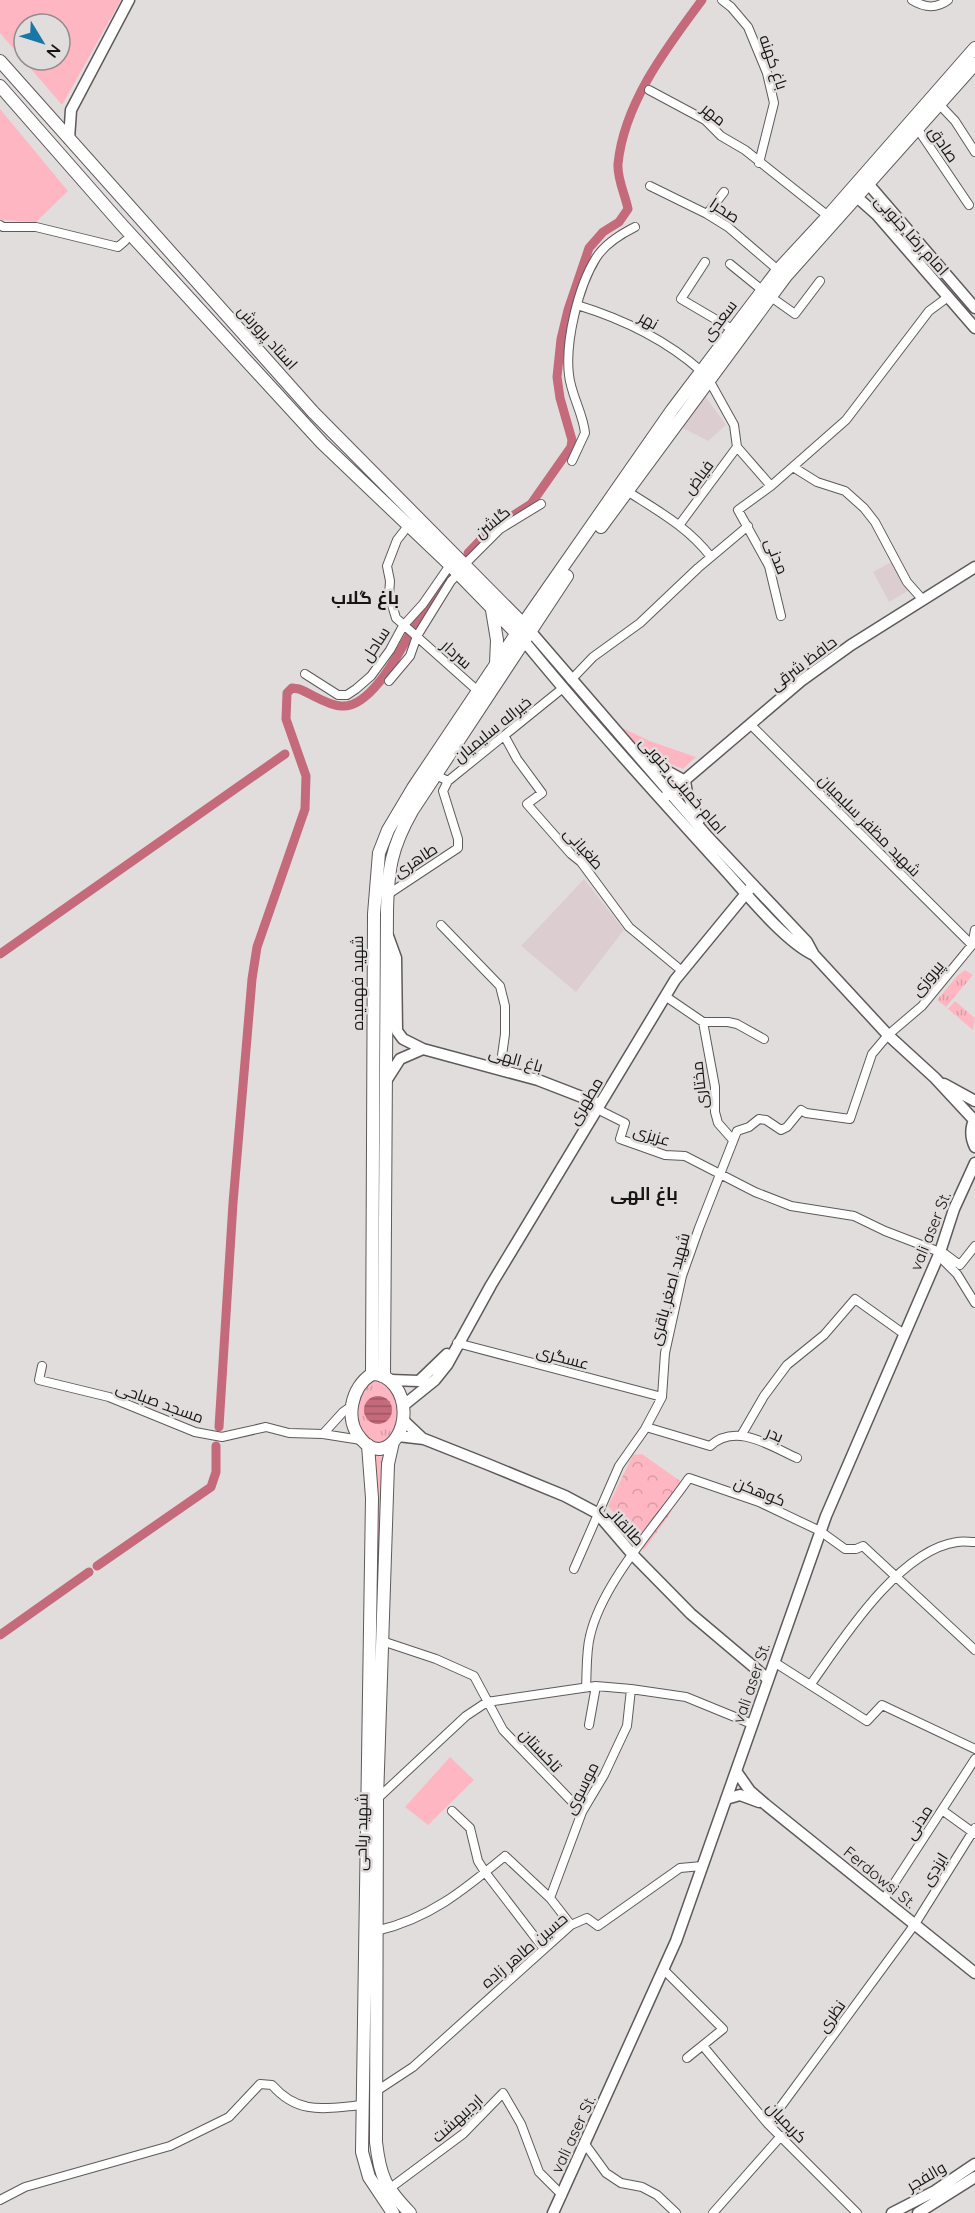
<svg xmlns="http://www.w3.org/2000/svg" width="975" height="2213" viewBox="0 0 975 2213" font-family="Quicksand,Cairo,sans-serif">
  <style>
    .built { fill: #dcced0 }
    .grass { fill: url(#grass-tufts) }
    .forest { fill: url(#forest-crowns) }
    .green { fill: #feb7c2; fill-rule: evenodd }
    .water { fill: url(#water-rules) }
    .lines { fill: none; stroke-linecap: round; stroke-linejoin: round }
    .canal { stroke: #c46a7b; stroke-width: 9 }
    .street-casing { stroke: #5e5a5a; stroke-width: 10 }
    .secondary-casing { stroke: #5e5a5a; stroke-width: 13 }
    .primary-casing { stroke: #5e5a5a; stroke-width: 14 }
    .street { stroke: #fff; stroke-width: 8 }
    .secondary { stroke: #fff; stroke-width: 10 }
    .primary { stroke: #fff; stroke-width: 12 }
    .labels { text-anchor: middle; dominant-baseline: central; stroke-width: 5; stroke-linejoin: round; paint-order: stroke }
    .street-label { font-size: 16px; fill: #161515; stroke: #e2dddd }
    .neighbourhood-label { font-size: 18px; font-weight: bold; fill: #161515; stroke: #e2dddd }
  </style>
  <defs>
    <pattern id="grass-tufts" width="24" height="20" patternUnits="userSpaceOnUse" patternTransform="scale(1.5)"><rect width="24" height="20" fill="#feb7c2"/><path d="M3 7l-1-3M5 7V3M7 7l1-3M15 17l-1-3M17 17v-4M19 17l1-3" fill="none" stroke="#d99ca6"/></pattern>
    <pattern id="forest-crowns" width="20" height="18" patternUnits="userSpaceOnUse" patternTransform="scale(1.5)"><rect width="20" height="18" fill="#feb7c2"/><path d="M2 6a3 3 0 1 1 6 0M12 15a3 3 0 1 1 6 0" fill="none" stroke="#d99ca6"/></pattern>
    <pattern id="water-rules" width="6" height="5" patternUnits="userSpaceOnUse" patternTransform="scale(1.5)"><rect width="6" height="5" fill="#c46a7b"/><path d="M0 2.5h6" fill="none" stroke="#9e5664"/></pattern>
  </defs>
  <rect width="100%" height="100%" fill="#e2dddd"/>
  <path class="built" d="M703,393L726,425L708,441L681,427Z
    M893,561L908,591L889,602L873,572Z
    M584,879L624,930L576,992L521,946Z"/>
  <path class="grass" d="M965,970L973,975L946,1007L937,1000L958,975Z
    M955,1001L975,1018L973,1030L948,1009Z
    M372,1376L390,1383L402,1414L390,1442L376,1445L357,1427L356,1399Z
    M371,1455L385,1457L378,1616L375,1506Z"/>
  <path class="forest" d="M642,1454L683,1483L670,1514L644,1550L608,1506L633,1455Z"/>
  <path class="green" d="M0,0H121L62,105L0,33ZM24,24H60V60H24Z
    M0,109L68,191L36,222L0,220Z
    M614,724L650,741L696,757L683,769L639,751Z
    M450,1757L474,1780L428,1825L405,1807Z"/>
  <path class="water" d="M364 1410a14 14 0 1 1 28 0a14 14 0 1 1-28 0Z"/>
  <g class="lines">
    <path class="canal" d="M468,553L489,531L531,504L571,447L572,440L560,398L557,377L561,339L568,310L589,248L603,232L619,222L628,209C625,194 617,179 618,164C624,103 667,47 702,0
      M0,954L285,754
      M219,1427L233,1203L252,979L257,947L305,809L306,776L286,719L287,693L292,688L299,689C312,694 327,705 341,706C370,709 399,653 411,632C415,625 422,618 427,611C436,598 442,584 452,572
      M97,1566L211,1487L216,1472V1446
      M0,1635L89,1572"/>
    <g class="street-casing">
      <path id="street" d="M722,0L731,7L748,27L767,73L774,103L759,163
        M912,0C925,8 936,9 948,0
        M649,90L705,120L721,136L745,150L828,216
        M939,104L955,121L975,152
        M917,128L969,205
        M650,186L707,214L728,227L778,270
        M707,214L724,192
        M0,225L3,227H36L118,247L125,241
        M705,262L681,299L732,329
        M730,264L762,290
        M771,297L795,314L820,281
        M577,305C623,319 665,339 701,371
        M709,380L734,425L737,447L771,486
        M572,461L585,433C583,413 571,395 569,375C565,342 578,287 596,258C604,245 621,234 635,227
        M793,467L817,482L845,491L864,508L875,522L907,582L923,600
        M627,491C658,511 688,527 711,557
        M680,524L737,447
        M408,526L397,540L387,566L390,581L389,595L396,618L479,692
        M464,565L500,529L541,504
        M781,616L769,566L738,510L771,486L846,420L929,311L948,297
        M305,674L338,695H347L356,689L371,676L390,650L403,626L423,604L450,565
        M571,680L593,657L640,623L698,568L748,526
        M389,681L410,656L417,636L451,581L458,574
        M750,724L972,945
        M505,737L517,759L542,793L527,804L571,854L581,862L629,927L682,971
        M436,775L448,781L563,688
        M387,895L458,848V839L443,791L448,781
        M441,925L500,986L505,1006V1034L500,1070
        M665,996L703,1022H728L737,1024L764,1039
        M703,1022L715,1087V1112L718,1123L733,1140
        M597,1109L625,1123L620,1139L665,1155L685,1156L755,1192L791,1206L854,1216L885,1231L945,1254L957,1263H961
        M940,1252L942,1259L957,1274L975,1303
        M960,1265L975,1246
        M457,1343L662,1397
        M42,1366L39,1380L109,1397L195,1432L222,1437L266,1427L289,1433L323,1434L361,1440
        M646,1427L710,1446C736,1422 770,1446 797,1458
        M323,1434L343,1412L353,1405
        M742,1434L764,1396L787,1365L824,1335L855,1299L904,1334
        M574,1569L619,1466L645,1429L662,1397L665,1353L682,1276L699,1228L737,1131L749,1127L759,1119L766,1120L781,1130L787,1127L801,1110L806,1113L850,1119L872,1054L888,1035L922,1006L972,945L975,930
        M382,1641L436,1659L474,1676L503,1730L582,1812
        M774,1662L867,1721L882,1705L975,1749
        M811,1684C842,1640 899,1550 957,1542C962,1541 969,1542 975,1542
        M586,1687C587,1671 586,1652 590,1636C602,1583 657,1524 689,1478L759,1502L820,1531L845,1549H856L863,1546L975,1650
        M589,1725L596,1686
        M377,1799L466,1716L487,1702L596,1686L631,1689L686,1697L752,1724
        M942,1810L975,1834
        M452,1811L470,1828L478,1861L485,1872L544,1949
        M550,1898L582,1812L604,1775L627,1726L631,1689
        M884,1899L975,1759
        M376,1931C429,1919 464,1890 505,1856L550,1898L571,1925
        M664,1970L723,2029L687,2058
        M703,2046L768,2124L857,2213
        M375,2092L413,2067L571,1925L587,1918L598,1926L680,1868L702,1866
        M768,2124L915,1924L975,1828
        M585,2144L606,2173L621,2183L642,2187L657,2195L676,2213
        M389,2189L463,2134L503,2093L521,2124L539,2172L562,2195
        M0,2200L25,2187L170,2146L229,2117L260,2084L272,2085C299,2116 326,2108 363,2105
        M713,2213L781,2136"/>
    </g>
    <g class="secondary-casing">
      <path id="secondary" d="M69,139L71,110L129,0
        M864,179L975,308
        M850,191L877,215L975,328
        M531,632L708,837L807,942L814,955L888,1035L935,1078L974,1120
        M524,641C588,719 655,793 723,868C745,892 785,942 814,955
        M643,758L685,781L687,793L699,820
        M665,797L801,681L851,645L975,567
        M388,936L396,958L397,1031L403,1039L423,1049L538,1080L600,1104
        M386,1081L400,1059L423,1049
        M944,1084L975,1101
        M975,1118C970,1128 970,1137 975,1147
        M390,1380L419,1381L447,1354
        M404,1405L435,1380L447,1365L491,1285L675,980L753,885
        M404,1421L423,1439
        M398,1436L424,1439L487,1464L565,1496L597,1513L633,1555L691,1614L768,1679
        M736,1771L750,1791L765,1804L975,1973
        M726,1799L740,1795L759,1802
        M553,2213L676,1941L826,1516L940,1252L954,1209L975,1163
        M892,2213L935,2191L975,2164
        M918,2213L975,2177"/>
    </g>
    <g class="primary-casing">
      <path id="primary" d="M0,61L313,412L528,629
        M0,86L122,225L322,443L450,565L522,639
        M601,527L786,276L975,64
        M492,610L497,640L496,664
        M372,1374L374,914L379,853L388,830L413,788L523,624L672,410L778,270L828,216L975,48
        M372,1374C382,1374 389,1378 395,1386C419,1418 388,1471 361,1439C344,1420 351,1387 372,1374Z
        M384,1376L387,911C388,869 391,848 412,811L567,576
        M393,1442L388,1464L377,1799L376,2142C380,2177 385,2187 410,2213
        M368,1445L372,1498L362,2152L369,2177L393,2213"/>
    </g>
    <use href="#street" class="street"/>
    <use href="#secondary" class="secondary"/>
    <use href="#primary" class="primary"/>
  </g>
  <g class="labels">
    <g class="street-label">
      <text transform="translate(774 62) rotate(71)">باغ کهنه</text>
      <text transform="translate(714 114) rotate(39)">مهر</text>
      <text transform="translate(944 144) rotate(56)">صادق</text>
      <text transform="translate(725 210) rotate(33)">صحرا</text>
      <text transform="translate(912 235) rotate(48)">امام رضا جنوبی</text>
      <text transform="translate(649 320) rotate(30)">نهر</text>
      <text transform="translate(719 320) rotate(-53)">سعدی</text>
      <text transform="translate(268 337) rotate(48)">استاد پرورش</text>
      <text transform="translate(698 477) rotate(-53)">فیاض</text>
      <text transform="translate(492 522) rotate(-39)">گلشن</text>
      <text transform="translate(777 556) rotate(68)">مدنی</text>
      <text transform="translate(375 644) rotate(-57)">ساحل</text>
      <text transform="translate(457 654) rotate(42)">سردار</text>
      <text transform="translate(803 663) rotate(-37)">حافظ شرقی</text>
      <text transform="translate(492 729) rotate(-39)">خیراله سلیمیان</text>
      <text transform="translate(683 785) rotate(49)">امام خمینی جنوبی</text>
      <text transform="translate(870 825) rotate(45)">شهید مظفر سلیمیان</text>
      <text transform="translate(584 848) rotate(48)">طغیانی</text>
      <text transform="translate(415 860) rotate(-33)">طاهری</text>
      <text transform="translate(927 978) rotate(-50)">پیروزی</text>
      <text transform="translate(357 983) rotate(-90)">شهید فهمیده</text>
      <text transform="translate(516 1059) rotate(16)">باغ الهی</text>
      <text transform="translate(699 1085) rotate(-96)">مختاری</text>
      <text transform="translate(585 1101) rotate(-59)">مطهری</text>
      <text transform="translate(652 1135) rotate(17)">عزیزی</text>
      <text transform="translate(930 1231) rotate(-68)">vali aser St.</text>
      <text transform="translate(669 1289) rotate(-75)">شهید اصغر باقری</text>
      <text transform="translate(563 1357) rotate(15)">عسگری</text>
      <text transform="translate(160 1402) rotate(20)">مسجد صباحی</text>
      <text transform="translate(775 1434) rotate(23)">بدر</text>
      <text transform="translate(760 1491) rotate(22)">کوهکن</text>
      <text transform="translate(623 1523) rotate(47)">طالقانی</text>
      <text transform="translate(751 1683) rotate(-71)">vali aser St.</text>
      <text transform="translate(541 1750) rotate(47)">تاکستان</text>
      <text transform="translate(581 1788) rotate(-63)">موسوی</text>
      <text transform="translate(918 1822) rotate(-57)">مدنی</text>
      <text transform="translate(361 1832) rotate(-89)">شهید ریاحی</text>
      <text transform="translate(934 1869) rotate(-58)">ایزدی</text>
      <text transform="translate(880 1877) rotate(39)">Ferdowsi St.</text>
      <text transform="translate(524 1950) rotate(-40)">حسین طاهر زاده</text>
      <text transform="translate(831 2016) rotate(-54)">نظری</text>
      <text transform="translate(457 2118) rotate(-42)">اردیبهشت</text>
      <text transform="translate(787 2122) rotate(46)">کریمیان</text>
      <text transform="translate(573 2134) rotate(-65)">vali aser St.</text>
      <text transform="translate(926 2176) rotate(-30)">والفجر</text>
    </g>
    <g class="neighbourhood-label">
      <text x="365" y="597">باغ گلاب</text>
      <text x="644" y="1193">باغ الهی</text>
    </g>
  </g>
  <g transform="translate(42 42) rotate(128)"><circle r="28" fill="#e2dddd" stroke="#908d8d" stroke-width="1.5"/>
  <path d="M0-4.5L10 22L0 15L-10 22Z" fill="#1977a5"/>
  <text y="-9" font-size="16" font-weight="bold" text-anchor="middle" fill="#161515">N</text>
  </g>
</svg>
